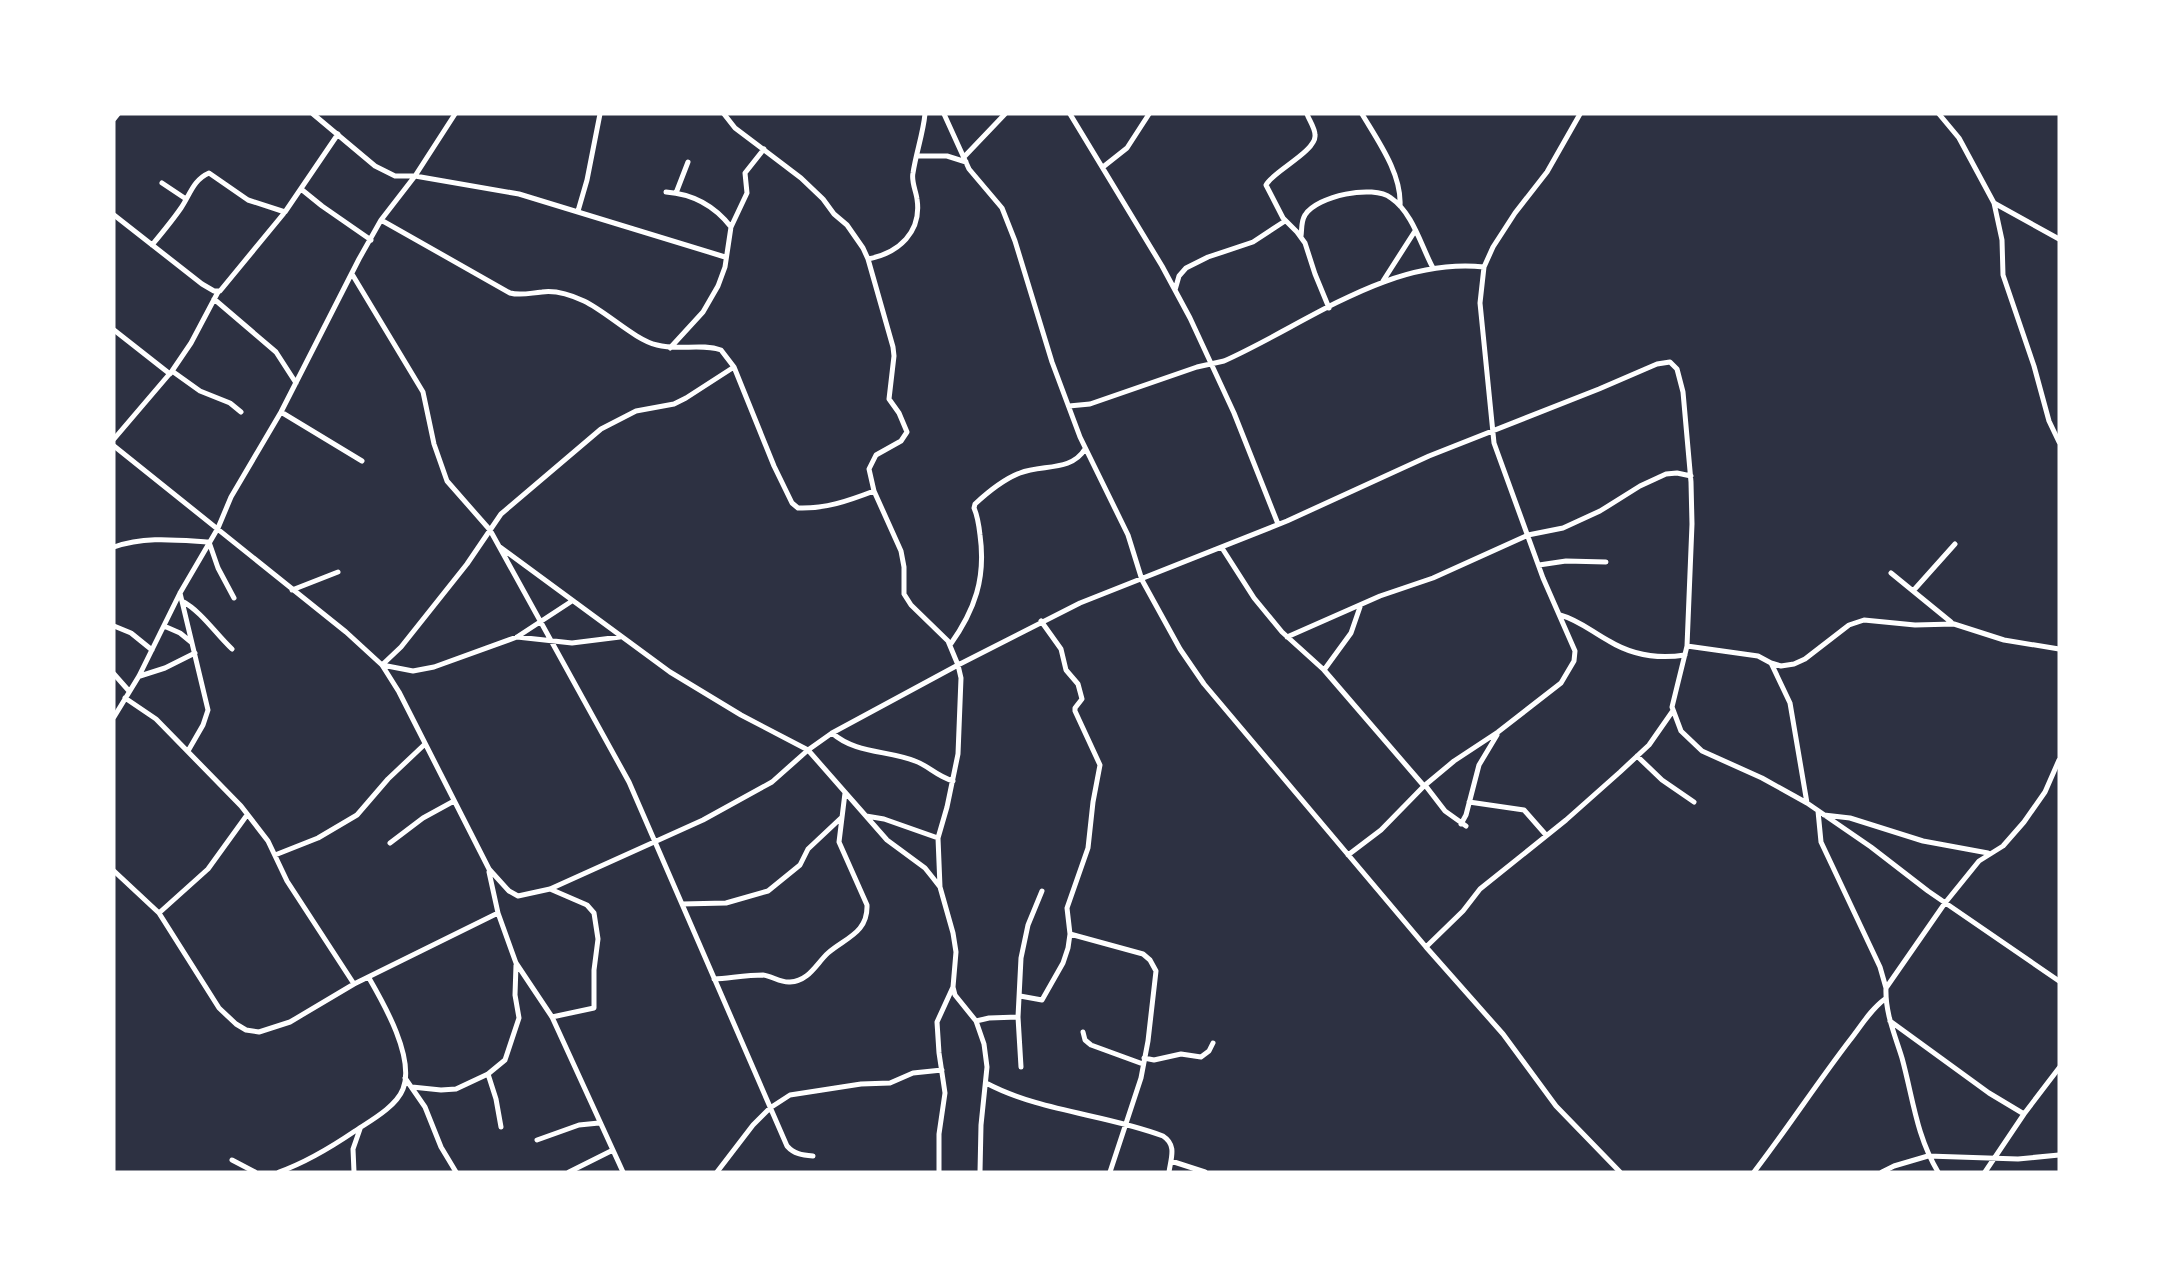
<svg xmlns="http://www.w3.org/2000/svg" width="2173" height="1286" viewBox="0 0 2173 1286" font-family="Poppins,sans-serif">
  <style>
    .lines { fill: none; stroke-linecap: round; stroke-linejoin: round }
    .minor { stroke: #fff; stroke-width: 5 }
  </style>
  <rect width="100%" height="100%" fill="#2d3142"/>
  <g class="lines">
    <path class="minor" d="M313,114L375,166L395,176H415L519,194L725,257
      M724,114L735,128L801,178L823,199L834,214L847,225L863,248L868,259L893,347L894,356L889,399L899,413L907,432L901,441L876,455L869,469L874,491L901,551L904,567V594L911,605L948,641L958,665L961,678L958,754L947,807L938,838L940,887
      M944,114L969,169L1002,208L1015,241L1052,362L1080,437L1128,535L1142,580L1180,649L1204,684L1426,947L1503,1034L1556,1106L1620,1172
      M1070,114L1162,266L1190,318L1234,413L1278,524
      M1307,114C1309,120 1315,128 1315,135C1317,151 1272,172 1266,185L1283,218L1297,232L1305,243L1315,274L1329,308
      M1362,114C1378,141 1402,174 1400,206
      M1939,114L1959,138L1994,203L2002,240L2003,275L2034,366L2049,421L2059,442
      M114,119L118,114
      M917,156H947L966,162
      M964,157L1005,114
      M1103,167L1127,148L1149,114
      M162,183L186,199
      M301,189L322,206L371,240
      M666,192C693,194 714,205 731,227
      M676,193L688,162
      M1994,203L2059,239
      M578,211L587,180L600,114
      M114,215L202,284L214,291H220L285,212L338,134
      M381,220L510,293C521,296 530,293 542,292C556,290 571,295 584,301C607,312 635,340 657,345C679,351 701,343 721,350L734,367L774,466L792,503L798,508C825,509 848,501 874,491
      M1301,236C1302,229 1301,221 1305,215C1317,196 1373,184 1391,198C1413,213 1421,246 1433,268
      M152,245C162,233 172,221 181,208C190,195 193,180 209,173L248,200L285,212
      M868,259C899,253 922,232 917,199C916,191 911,181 913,173C916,153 923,134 925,114
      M352,274L423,392L434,444L447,481L490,530L629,782L787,1146C794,1154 802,1155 813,1156
      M1383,281L1415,231
      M1175,290L1179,276L1186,268L1208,257L1253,242L1285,221
      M214,299L276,352L296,383
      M114,330L170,374
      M670,348L703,312L718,286L725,267L731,227L747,193L745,173L764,149
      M172,371L200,391L230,403L241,412
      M1069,406L1090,404L1197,367L1224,361C1307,324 1389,257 1484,267
      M281,412L362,461
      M114,439L172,371L191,343L218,292
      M114,446L346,632L382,665L399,692L489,869L509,891L518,896L550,889L703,820L772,782L808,750L832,733L958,665L1080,603L1287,521L1429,456L1599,389L1657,364L1670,362L1677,369L1683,392L1691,482L1692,524L1687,646L1672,707L1681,731L1702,751L1762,778L1807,803L1871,847L1928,891L2059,981
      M114,547C145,536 176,540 209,542L218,568L234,598
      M500,547L670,672L741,715L808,750L887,840L925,868L933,878L940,887L953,933L956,952L953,987L955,995L976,1021L984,1044L987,1067L981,1125L980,1172
      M1222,548L1254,598L1282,632L1324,670L1424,786
      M1539,565L1566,561L1606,562
      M1891,573L1951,622
      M292,590L338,572
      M1913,591L1955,544
      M180,593L208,710L203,725L188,751
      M182,601C202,612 215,633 232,649
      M1560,615C1579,620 1592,632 1609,641C1632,655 1659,659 1685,655
      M114,626L131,633L152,650
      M164,626L180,633L191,642
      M517,637L572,643L620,637
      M1287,637L1380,596L1433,578L1528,535L1563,528L1600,511L1640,486L1666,474L1677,473L1691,476
      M950,645C975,610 986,578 980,535C979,526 978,517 974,508L975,504C988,492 1004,479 1020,473C1042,464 1071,472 1085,449
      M1687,646L1758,656L1771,663L1790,703L1807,803
      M1771,663L1781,666L1794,664L1805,659L1849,625L1864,620L1915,625L1954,624L2004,640L2059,649
      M382,665L401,647L467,564L501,514L601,429L636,411L674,404L686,398L734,367
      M382,665L413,671L434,667L517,637L572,601
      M1324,670L1351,633L1360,607
      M114,674L129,691
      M140,676L165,668L195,653
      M125,698L156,719L241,806L268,841L287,881L354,984
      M114,717L139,676L180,593L218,528L231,497L281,412L359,259L381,220L415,176L455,114
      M832,733C856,754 887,750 915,761C929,766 936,776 953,781
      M1637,756L1662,780L1694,802
      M1425,785L1445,811L1466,826
      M1469,802L1524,810L1546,835
      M1818,811L1821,842L1880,967L1886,988
      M1824,815L1850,818L1923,841L1988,853
      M866,816L884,819L938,838
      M1461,824L1466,815L1479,765L1497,735
      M390,843L423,818L454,801
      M275,855L318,838L357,815L388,779L425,744
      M1348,855L1381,830L1424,786L1454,761L1498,732L1561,683L1574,661L1575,651L1543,578L1494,443L1480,303L1484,267L1493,247L1515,213L1547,172L1580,114
      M114,871L159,913L219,1008L236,1024L246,1030L259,1032L290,1022L354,984L498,913
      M489,872L498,913L516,963L552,1017L623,1172
      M550,889L587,905L594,913L598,939L594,970V1008L552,1017
      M682,904L726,903L768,891L800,865L808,849L841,818
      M159,913L208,869L247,815
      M1070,934L1143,954L1150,960L1156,971L1148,1041L1141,1078L1110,1172
      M1426,947L1463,911L1480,889L1566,820L1620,772L1649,745L1672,712
      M714,979C730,978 747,975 763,975C772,976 781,983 790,982C809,981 816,964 828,953C845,938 868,933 867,905L839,842L845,793
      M1020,996L1042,1000L1063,963L1068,948L1070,934L1067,908L1088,848L1093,802L1100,765L1075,711V708L1082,699L1078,684L1066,670L1061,649L1041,621
      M976,1021L989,1018L1018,1017
      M1890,1021L1989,1093L2024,1114
      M1083,1032L1085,1040L1091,1045L1143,1064
      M1144,1058L1154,1060L1181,1054L1201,1057L1209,1051L1213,1043
      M1021,1067L1018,1017L1021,958L1028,925L1042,891
      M488,1074L496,1099L501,1127
      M405,1078L425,1107L441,1147L456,1172
      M986,1083C1041,1112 1105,1114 1163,1136C1177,1145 1171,1158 1169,1172
      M412,1087L441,1090L456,1089L488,1074L505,1060L519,1018L515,995L516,965
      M537,1140L579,1125L599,1123
      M232,1160L255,1172
      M1171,1161L1205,1172
      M279,1172C307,1162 330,1148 355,1131C370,1121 396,1107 403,1089C415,1058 384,1004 369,978
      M354,1172L353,1149L360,1129
      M569,1172L613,1150
      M717,1172L753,1125L770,1108L790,1095L861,1084L890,1083L913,1073L942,1070
      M939,1172V1134L945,1093L939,1053L937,1022L953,987
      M1754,1172C1787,1129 1817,1083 1850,1040C1861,1026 1871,1009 1885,999
      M1882,1172L1894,1166L1928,1156L2018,1159L2059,1155
      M1938,1172C1916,1135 1913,1098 1902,1058C1895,1035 1885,1013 1886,988L1945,903L1979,861L2003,846L2024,822L2045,792L2059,760
      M1985,1172L2024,1114L2059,1068"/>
  </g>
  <rect width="2173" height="1286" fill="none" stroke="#ffffff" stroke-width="231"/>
</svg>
